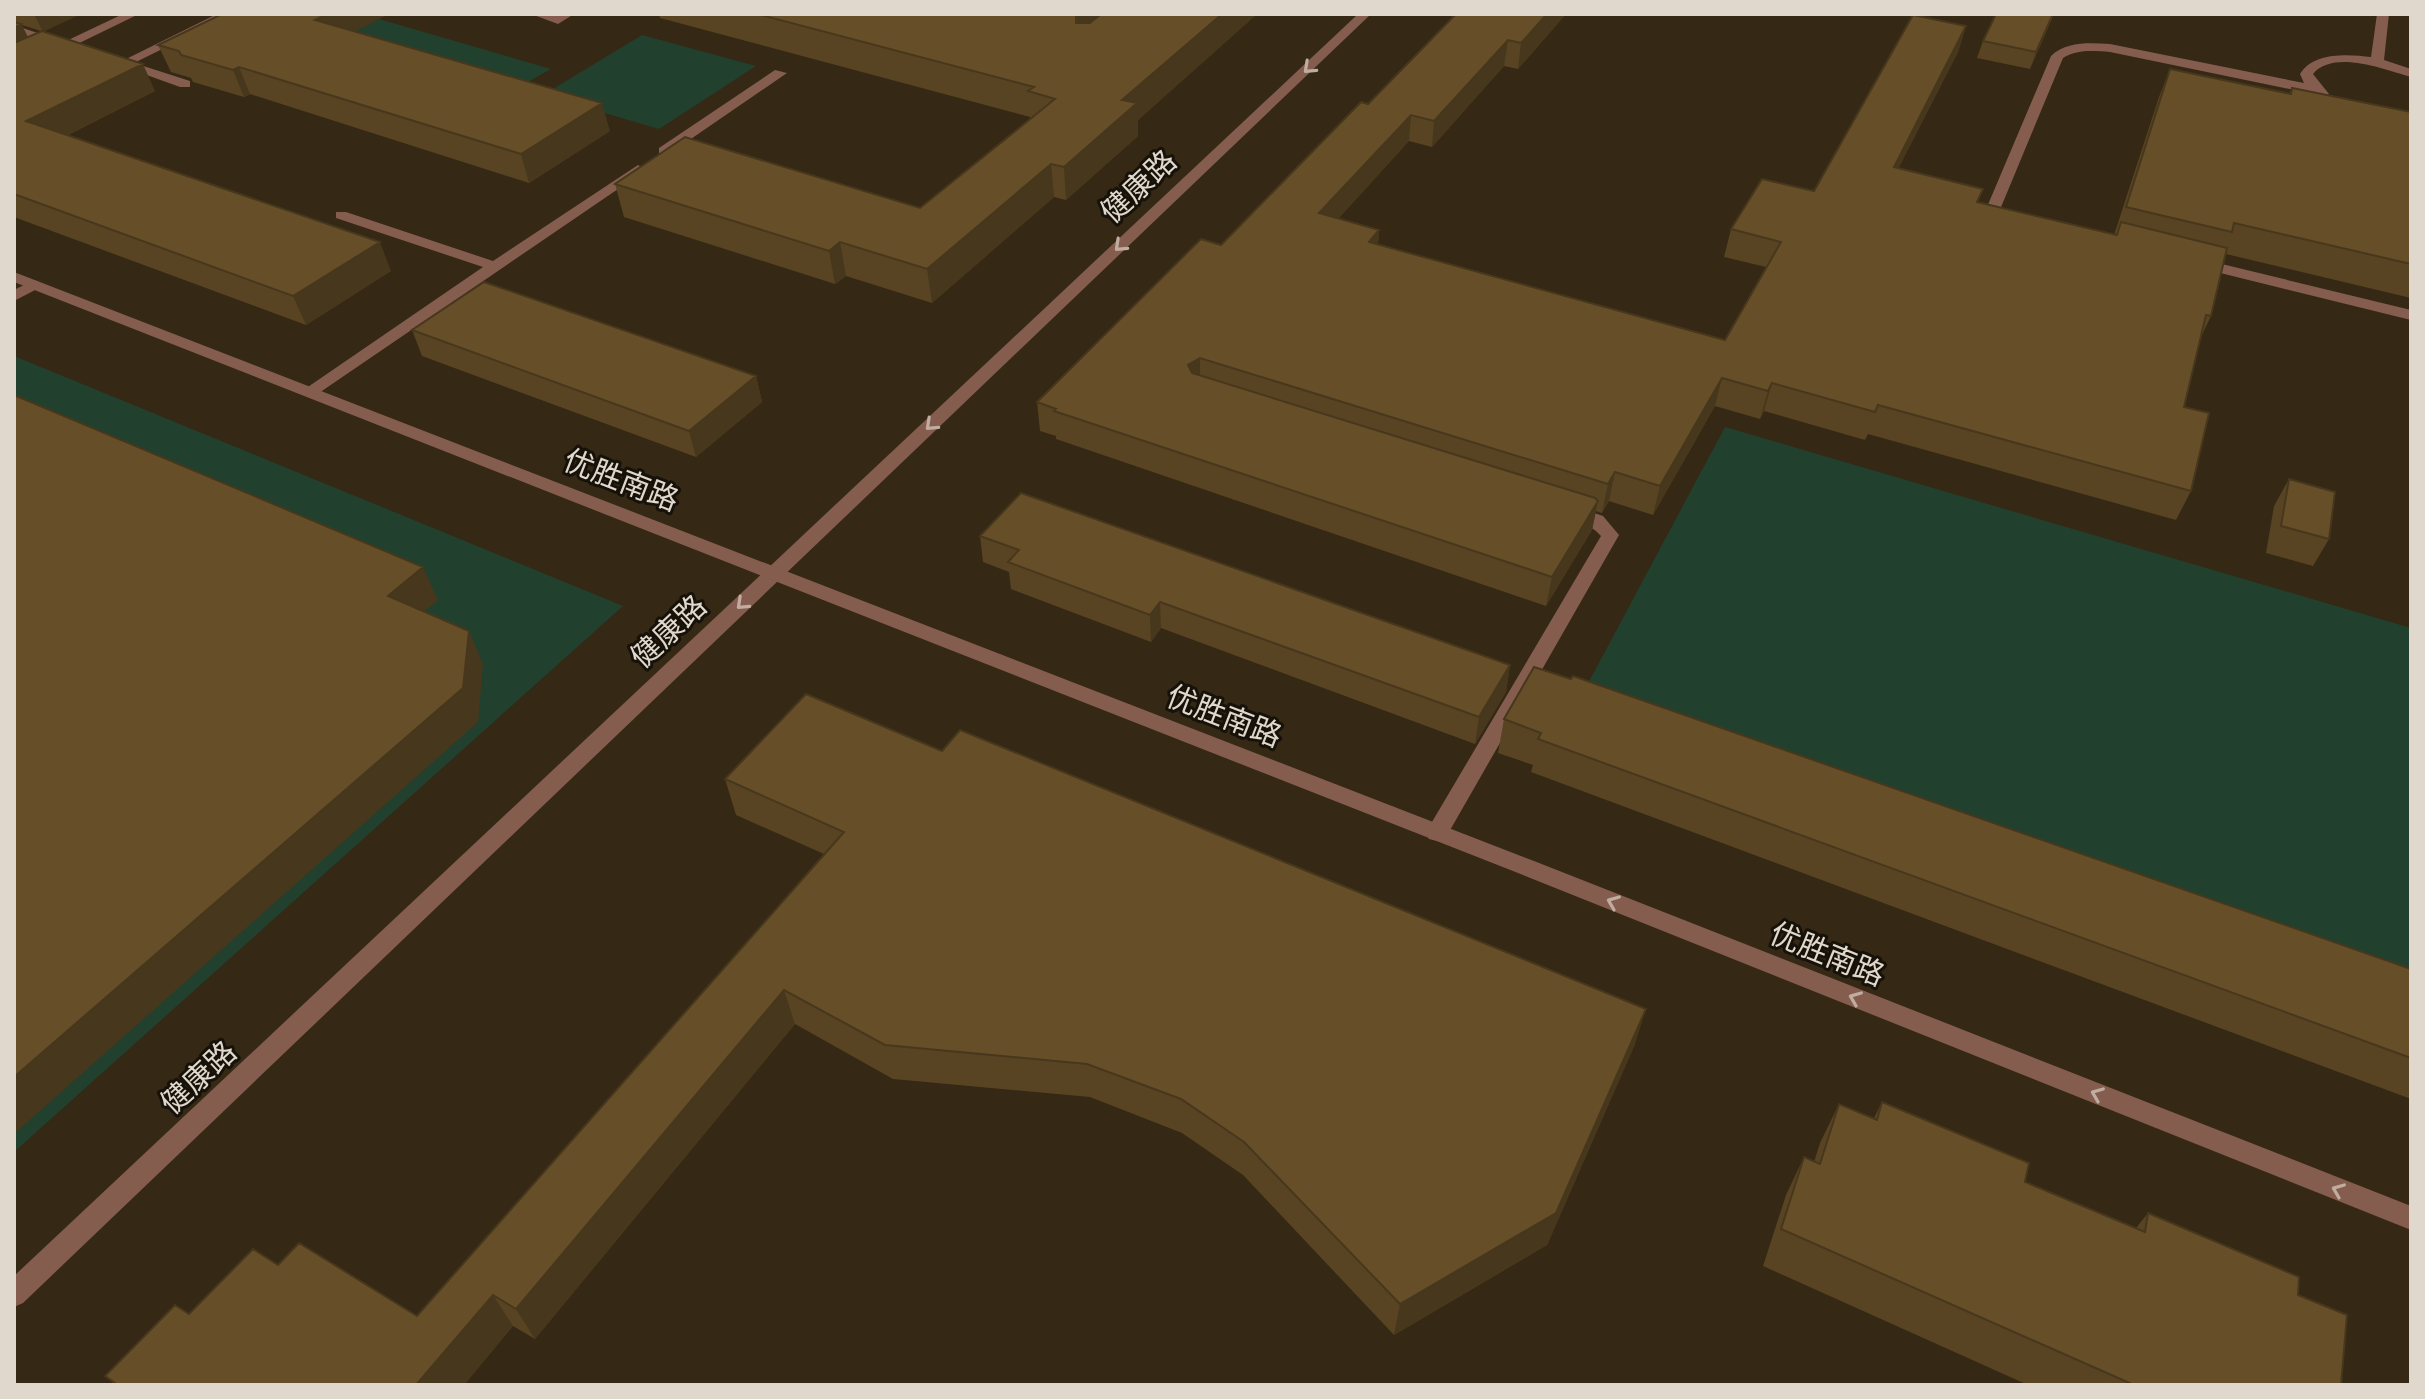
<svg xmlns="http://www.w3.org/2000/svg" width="2425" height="1399" viewBox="0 0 2425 1399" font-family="Signika,'Noto Sans SC',sans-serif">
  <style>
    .green { fill: #21412e }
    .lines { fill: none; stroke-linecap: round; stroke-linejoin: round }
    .service { fill: #845d4f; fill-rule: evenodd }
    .minor { fill: #845d4f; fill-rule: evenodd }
    .tertiary { fill: #845d4f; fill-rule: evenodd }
    .wall { fill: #584422; fill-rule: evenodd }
    .shaded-wall { fill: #47371c }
    .building { fill: #664f28; stroke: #47371c; stroke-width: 2 }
    .oneway { stroke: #c0ada0 }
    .labels { text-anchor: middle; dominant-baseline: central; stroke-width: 6; stroke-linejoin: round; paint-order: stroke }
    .street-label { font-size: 30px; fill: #e0d8cc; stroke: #171209 }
  </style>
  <rect width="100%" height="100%" fill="#352814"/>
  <path class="green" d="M379,19L551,69L519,87L346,36Z
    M642,35L756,66L659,129L543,95Z
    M14,356L623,606L14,1152Z
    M1725,427L2411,628V1001L1577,704Z"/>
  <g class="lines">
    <path class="service" d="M123,14H139L65,50L14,33V25L64,42Z
      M217,14H233L134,63L190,81V87H180L116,64Z
      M531,14H574L558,24Z
      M2377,14H2389L2384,60L2411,69V77C2385,70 2334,49 2313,74L2329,94L2322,98L2314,94L2110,52C2093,51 2078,49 2063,58L1999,212L2013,218L2006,222L1984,214L2051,56C2067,41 2089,43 2110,44L2304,83L2300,74C2313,52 2348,54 2371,57Z
      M775,70L787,73L669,154H659V148Z
      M638,165L645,169L643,172L316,395L310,396L302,391L483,267L336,218V212H346L493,261Z
      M2197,258L2411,310V320L2192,266L2189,263Z
      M34,280L39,282V288L14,301V290Z
      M1571,505L1603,516L1619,535L1445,839L1437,841L1429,839L1426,833L1429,827L1601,536C1588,521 1573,523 1562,511Z"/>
    <path class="minor" d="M1358,14H1371L23,1303L14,1307V1276Z"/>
    <path class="tertiary" d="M14,272L1534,861L2411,1206V1230L1518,873L14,282Z"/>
  </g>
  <path class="wall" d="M14,14H81L43,31L155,91L68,135L391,271L306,325L14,217ZM22,25L41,31L28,37Z
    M659,14H1257L1138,120V136L1066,200L1054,197L932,303L846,276L835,284L624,217L615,184L920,208L1030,119V117L660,18Z
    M1456,14H1566L1518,69L1504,66L1432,147L1409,141L1338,219L1379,230L1378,245L1725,340L1766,267L1724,257L1731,229L1814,191L1966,26L1958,52L1898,169L1978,202L2114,235L2159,97L2170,69L2289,94L2292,88L2411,112V298L2226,254L2211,316L2201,337L2184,407L2191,491L2176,520L1868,434L1865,440L1764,411L1760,419L1715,406L1653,515L1609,501L1602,513L1596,511L1592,530L1546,606L1056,439V436L1040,431L1037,402L1221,245L1368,104Z
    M2054,14L2030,69L1977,58L1983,41Z
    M355,32L610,131L529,183L250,94L244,97L193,82L191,78L171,72L158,45Z
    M412,330L756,376L762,402L696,457L422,356Z
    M2289,479L2329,539L2313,566L2266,553L2274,506Z
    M980,536L1510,665L1506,692L1475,744L1161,628L1151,642L1011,589L1009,572L983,562Z
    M1504,719L2411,969V1099L1531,772L1533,765L1498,753Z
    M725,779L1635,1044L1547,1245L1394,1335L1243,1175L1182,1133L1090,1097L893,1079L795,1024L535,1339L513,1326L464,1385H115L105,1376L189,1314L278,1265L417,1316L824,854L736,815Z
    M1882,1102L2025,1182L2136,1228L2148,1213L2298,1295L2341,1385H2028L1763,1266L1786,1195L1804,1157L1814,1162L1820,1143L1839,1104L1874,1118Z"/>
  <path class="shaded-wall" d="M34,14H81L43,32Z
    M327,14H389L325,47L315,20Z
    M1076,14H1116L1078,54Z
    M1222,14H1257L1138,120V136L1066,200L1064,167L1122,100Z
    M1547,14H1566L1518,69L1521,43Z
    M2053,14H2054L2030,69L2036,52Z
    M14,19L18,26L21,24L35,51L14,61Z
    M1966,26L1958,52L1885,194L1894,167Z
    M1508,40L1504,66L1432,147L1434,121Z
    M143,64L155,91L41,148L26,121Z
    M239,67L250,94L244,97L233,70Z
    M602,103L610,131L529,183L521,154Z
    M1411,115L1409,141L1318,241L1319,213Z
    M1051,164L1054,197L932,303L927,269Z
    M1379,230L1377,257L1369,242Z
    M380,242L391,271L306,325L293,296Z
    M840,242L846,276L835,284L829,251Z
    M1200,358V386L1188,365Z
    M756,376L762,402L696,457L689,431Z
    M1722,378L1715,406L1653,515L1660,486Z
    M1772,383L1764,411L1760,419L1768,391Z
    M1615,472L1609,501L1602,513L1608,484Z
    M1598,501L1592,530L1546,606L1552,577Z
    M423,567L438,600L403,629L388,596Z
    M1160,602L1161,628L1151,642L1150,615Z
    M469,631L483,664L478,722L14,1134V1077Z
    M1510,665L1506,692L1475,744L1479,717Z
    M784,990L795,1024L535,1339L516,1309Z
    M1646,1009L1635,1044L1547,1245L1394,1335L1400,1304Z
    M493,1295L513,1326L464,1385H416Z"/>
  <path class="building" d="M222,14H327L315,20L602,103L521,154L239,67L233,70L181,55L179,51L158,45Z
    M757,14H1076V23H1090L1101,14H1222L1122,100L1137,103L1064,167L1051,164L927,269L840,242L829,251L615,184L685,137L920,208L1055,99L1028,91L1034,87Z
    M1456,14H1547L1521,43L1508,40L1434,121L1411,115L1319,213L1379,230L1369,242L1725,340L1781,242L1731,229L1762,179L1814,191L1913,15L1966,26L1894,167L1983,189L1977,202L2117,235L2121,222L2227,248L2211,316L2206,315L2184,407L2209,413L2191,491L1878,405L1875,412L1772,383L1768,391L1722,378L1660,486L1615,472L1608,484L1200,358L1188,365L1192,373L1595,498L1598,501L1552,577L1054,411L1056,409L1037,402L1201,239L1221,245L1361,102L1368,104Z
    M1996,14H2053L2036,52L1983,41Z
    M14,22L21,24L14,28Z
    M42,31L143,64L26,121L380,242L293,296L14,194V43Z
    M2170,69L2291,94L2292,88L2411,112V264L2234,223L2232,232L2126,207Z
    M484,282L756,376L689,431L412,330Z
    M14,395L423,567L388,596L469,631L463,688L14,1077Z
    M2289,479L2335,492L2329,539L2281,526Z
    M1021,493L1510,665L1479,717L1160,602L1150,615L1008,562L1019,550L980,536Z
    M1534,667L1571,679L1573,676L2411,969V1058L1538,739L1541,733L1504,719Z
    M806,694L942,751L960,730L1646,1009L1556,1213L1400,1304L1244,1142L1181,1099L1087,1064L885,1045L784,990L516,1309L493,1295L416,1385H118L105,1376L175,1305L189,1314L253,1249L278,1265L299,1243L417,1316L844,832L725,779Z
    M1882,1102L2029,1163L2025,1182L2145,1232L2148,1213L2299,1277L2298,1295L2347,1315L2341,1385H2134L1781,1229L1804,1157L1820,1164L1839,1104L1877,1120Z"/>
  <defs><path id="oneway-chevron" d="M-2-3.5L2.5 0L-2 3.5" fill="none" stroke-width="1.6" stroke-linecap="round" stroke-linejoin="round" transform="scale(2)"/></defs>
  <g class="oneway">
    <use href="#oneway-chevron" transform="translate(1309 68) rotate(137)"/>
    <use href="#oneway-chevron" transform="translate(1120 246) rotate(137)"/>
    <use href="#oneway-chevron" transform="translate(931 425) rotate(137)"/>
    <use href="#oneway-chevron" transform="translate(742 604) rotate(137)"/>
    <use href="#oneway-chevron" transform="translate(1613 902) rotate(-158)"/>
    <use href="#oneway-chevron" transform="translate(1855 998) rotate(-158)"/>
    <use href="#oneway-chevron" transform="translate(2097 1094) rotate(-158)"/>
    <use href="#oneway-chevron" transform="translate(2338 1190) rotate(-158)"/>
  </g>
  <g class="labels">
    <g class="street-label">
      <text transform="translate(1139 187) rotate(-43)">健康路</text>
      <text transform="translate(621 481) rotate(21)">优胜南路</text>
      <text transform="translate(669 632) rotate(-43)">健康路</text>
      <text transform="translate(1224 717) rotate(21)">优胜南路</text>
      <text transform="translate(1827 955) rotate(22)">优胜南路</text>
      <text transform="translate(199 1078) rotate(-43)">健康路</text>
    </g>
  </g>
  <rect width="2425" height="1399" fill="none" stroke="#e0d8cc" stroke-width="32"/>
</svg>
